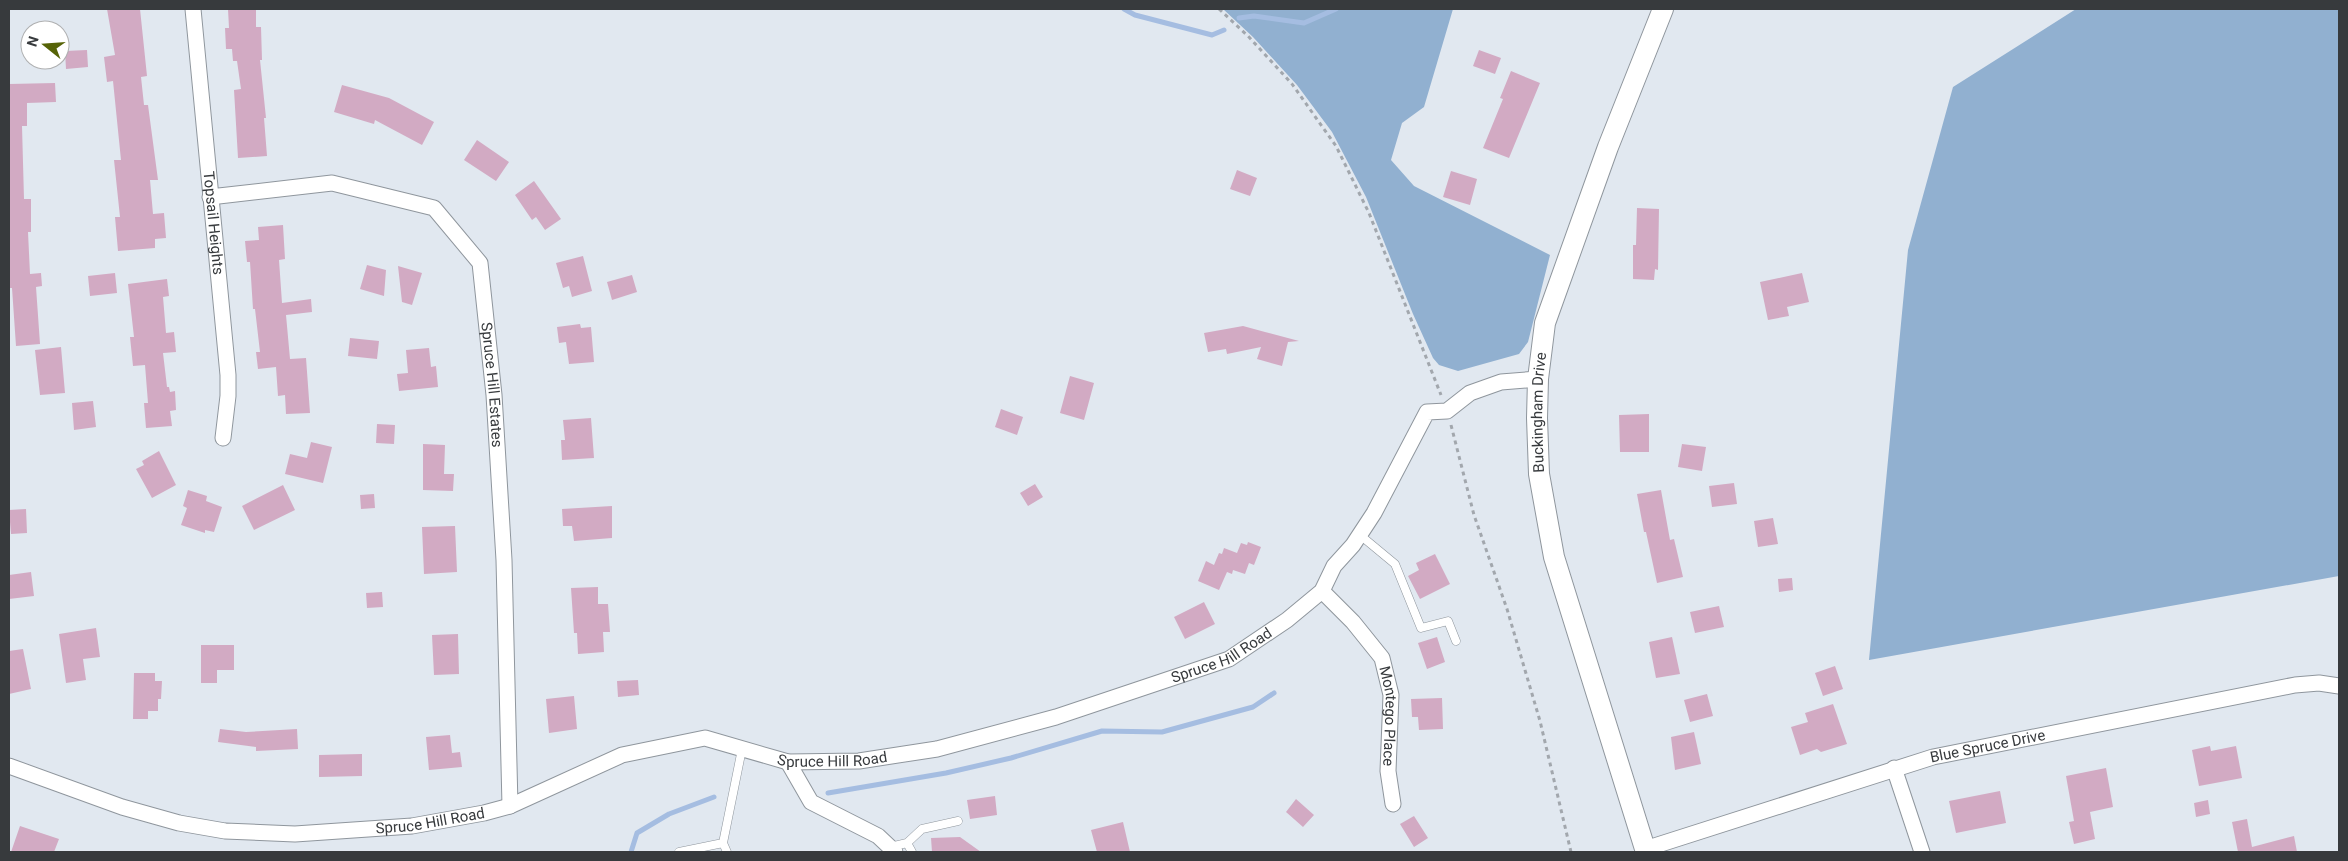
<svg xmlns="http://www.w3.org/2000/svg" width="2348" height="861" viewBox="0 0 2348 861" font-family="Roboto,sans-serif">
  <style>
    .forest { fill: #91b0d0 }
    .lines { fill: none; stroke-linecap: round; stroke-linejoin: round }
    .stream { stroke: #a5bde1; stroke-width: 5 }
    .building { fill: #d2aac3 }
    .service-casing { stroke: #8f969d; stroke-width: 9 }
    .minor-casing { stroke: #8f969d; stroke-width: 17 }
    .tertiary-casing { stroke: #8f969d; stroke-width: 22 }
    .path { stroke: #a2a7ad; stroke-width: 3; stroke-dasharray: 4 4; stroke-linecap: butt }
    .service { stroke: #fff; stroke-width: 8 }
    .minor { stroke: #fff; stroke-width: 15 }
    .tertiary { stroke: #fff; stroke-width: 20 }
    .labels { text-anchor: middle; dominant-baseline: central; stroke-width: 4; stroke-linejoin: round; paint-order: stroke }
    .street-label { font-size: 15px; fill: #373a3d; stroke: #fff }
  </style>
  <rect width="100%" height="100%" fill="#e1e8f0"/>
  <path class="forest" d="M1223,9H1453L1424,107L1402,123L1391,160L1414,186L1550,255L1528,342L1519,354L1458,371L1439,365L1433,358L1413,314L1366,197L1332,132L1297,85L1253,37Z
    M2076,9H2339V576L1869,660L1908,250L1953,87Z"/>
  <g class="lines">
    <path class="stream" d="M1124,9L1135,15L1212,35L1224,30
      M1239,18L1254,16L1304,23L1336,9
      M828,793L946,773L1011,758L1102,731L1162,732L1253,707L1274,693
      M631,852L637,833L669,814L714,797"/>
  </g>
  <path class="building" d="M107,9H140L147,76L141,77L144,105H148L158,180H150L153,214L164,213L166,238L155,239V248L118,251L115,217H120L114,160H121L113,81L107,82L104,57L115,55Z
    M228,9H256V27H261L262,60H260L266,118H264L267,156L238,158L234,90L241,89L237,61H233L232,49H226L225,28H229Z
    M87,50L88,67L66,69L65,51Z
    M1479,50L1501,58L1495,74L1473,66Z
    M1511,71L1540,83L1509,158L1483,148L1503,99L1500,98Z
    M55,83L56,102L27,103V126H22L24,199H31V232H28L30,274L41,273L42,286L36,287L40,344L16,346L12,288H9V84Z
    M342,85L389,98L434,122L422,145L375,120L374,124L334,112Z
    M477,140L509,162L496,181L464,160Z
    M1237,170L1257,178L1250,196L1230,189Z
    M1451,171L1477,179L1470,205L1443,197Z
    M534,181L561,219L545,230L536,217L532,220L515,195Z
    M1637,208L1659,209L1658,270L1655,269L1654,280L1633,279V245H1636Z
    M283,225L285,259L279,260L282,303L311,299L312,312L286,315L290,359L306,358L310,413L286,414L285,395L278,396L276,367L258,369L256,352H260L255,309H253L250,262H247L245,241L259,240L258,227Z
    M583,256L592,291L572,297L569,286L563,288L556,263Z
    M367,265L386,270L384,296L360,289Z
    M398,266L422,273L412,305L402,302Z
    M115,273L117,293L90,296L88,276Z
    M1802,273L1809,302L1787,307L1789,316L1768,320L1760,282Z
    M632,275L637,292L612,300L607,282Z
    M167,279L169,296L163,297L166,333L174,332L176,352L163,353L167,387H169L170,392L175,391L176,410L170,411L172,426L146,428L144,403H148L145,365L133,366L130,337H134L128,284Z
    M580,324L581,328L591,327L594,362L569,364L566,342L559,343L557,327Z
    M1243,326L1265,332L1299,341L1288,342L1282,366L1257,359L1261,347L1227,354L1226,349L1208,352L1204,333Z
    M350,338L379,341L377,359L348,356Z
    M61,347L65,393L40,395L35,350Z
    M429,348L431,367L436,366L438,387L399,391L397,374L408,373L406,350Z
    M1070,376L1094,383L1084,420L1060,413Z
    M93,401L96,427L74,430L72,403Z
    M1001,409L1023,417L1017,435L995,427Z
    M1649,414V452H1620L1619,415Z
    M591,418L594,458L562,460L561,440H565L563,420Z
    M377,424L395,425L394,444L376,443Z
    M311,442L332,447L323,483L285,474L290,454L307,458Z
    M423,444L445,445L444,474H454L453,491L423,490Z
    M1682,444L1706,447L1702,471L1678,467Z
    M159,451L176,485L152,498L136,469L144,465L142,461Z
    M1734,483L1737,504L1712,507L1709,486Z
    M1035,484L1043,497L1028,506L1020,493Z
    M283,485L295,510L254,530L242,506Z
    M188,490L207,496L206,501L222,507L214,532L205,530V533L181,525L187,508L183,506Z
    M1661,490L1670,540L1674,539L1683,577L1657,583L1646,532H1644L1637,494Z
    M374,494L375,508L361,509L360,495Z
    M612,506V538L574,541L572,526H563L562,509Z
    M26,509L27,533L11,534L9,510Z
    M1773,518L1778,544L1758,547L1754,521Z
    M455,526L457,572L424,574L422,527Z
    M1248,542L1261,547L1254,565L1249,563L1245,574L1233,570L1232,574L1227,572L1219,590L1198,581L1206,561L1214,565L1219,553L1222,554L1224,548L1237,553L1241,543L1247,545Z
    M1435,554L1450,584L1420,599L1408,576L1419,570L1416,563Z
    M31,572L34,596L9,599V575Z
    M1792,578L1793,590L1779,592L1778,579Z
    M598,587V604H608L610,632H603L604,652L578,654L577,633H574L571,588Z
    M382,592L383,607L367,608L366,593Z
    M1204,602L1215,624L1185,639L1174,617Z
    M1719,606L1724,627L1695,633L1690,612Z
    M96,628L100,657L83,659L86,680L66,683L59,634Z
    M458,634L459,674L434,675L432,635Z
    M1437,637L1445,662L1427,669L1418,643Z
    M1672,637L1680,674L1656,678L1649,642Z
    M201,645H234V670H217V683H201Z
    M23,649L31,689L9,694V651Z
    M1835,666L1843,689L1823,696L1815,673Z
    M134,673H155V681H162L161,699H158V711H148V719H133Z
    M638,680L639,695L618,697L617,681Z
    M1707,694L1713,716L1690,722L1684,700Z
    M574,696L577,729L549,733L546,699Z
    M1442,698L1443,729L1419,730L1418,717H1412L1411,699Z
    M1833,704L1847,744L1821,752L1817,749L1800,755L1791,727L1808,722L1805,713Z
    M220,729L246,732L297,729L298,749L256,751V747L218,742Z
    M1694,732L1701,764L1675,770L1671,737Z
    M450,735L452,753L460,752L462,767L429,770L426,737Z
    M2210,746L2211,751L2236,746L2242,778L2199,786L2192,750Z
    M362,754V776L319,777V755Z
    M2106,768L2113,807L2090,812L2095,839L2074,844L2069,822L2074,821L2066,776Z
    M2000,791L2006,823L1956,833L1949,801Z
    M995,796L997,815L970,819L967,800Z
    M1296,799L1314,815L1303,827L1286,812Z
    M2208,800L2210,814L2196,817L2194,803Z
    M1414,816L1428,838L1414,847L1400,824Z
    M2247,819L2252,847L2294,836L2297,852H2238L2232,822Z
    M1123,822L1130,852H1097L1091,830Z
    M20,826L59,839L54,852H11Z
    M960,837L981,852H932L931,838Z"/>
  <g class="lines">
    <g class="service-casing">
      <path id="service" d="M1360,535L1395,564L1421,628L1448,621L1456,641
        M907,843L912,852
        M890,847L907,843L922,829L958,821
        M679,852L723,843
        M727,852L723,843L742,749"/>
    </g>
    <g class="minor-casing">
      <g id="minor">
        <path id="s1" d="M193,9L228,375V396L223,438"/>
        <path id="s2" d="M210,197L332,183L434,208L480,263L494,395L504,560L510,806"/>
        <path id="s3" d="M1322,591L1353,622L1382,658L1391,695L1388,771L1393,804"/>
        <path d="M788,762L811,802L878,836L895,852"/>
        <path id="s4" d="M9,766L122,807L179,823L225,831L295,834L412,826L484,813L510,806L622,755L705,738L788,762L859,761L937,749L1056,717L1229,659L1287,620L1322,591L1334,566L1353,545L1374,513L1427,412L1447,411L1470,393L1501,382L1538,379"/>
        <path d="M1894,768L1922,852"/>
        <path id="s5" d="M1645,849L1933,757L2295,685L2319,683L2339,686"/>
      </g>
    </g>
    <g class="tertiary-casing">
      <g id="tertiary">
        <path id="s6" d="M1646,852L1554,557L1539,474L1537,418L1538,379L1545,323L1608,147L1663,9"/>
      </g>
    </g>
    <path class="path" d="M1219,9L1248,36L1292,84L1336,146L1369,213L1441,395
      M1451,425L1474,515L1507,609L1540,721L1571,852"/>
    <use href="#service" class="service"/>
    <use href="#minor" class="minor"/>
    <use href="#tertiary" class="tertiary"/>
  </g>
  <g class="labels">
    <g class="street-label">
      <text stroke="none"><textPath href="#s1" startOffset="215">Topsail Heights</textPath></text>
      <text stroke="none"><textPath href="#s2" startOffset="422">Spruce Hill Estates</textPath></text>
      <text stroke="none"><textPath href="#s6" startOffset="455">Buckingham Drive</textPath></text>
      <text stroke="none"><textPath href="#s4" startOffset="1258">Spruce Hill Road</textPath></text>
      <text stroke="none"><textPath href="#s3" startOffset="149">Montego Place</textPath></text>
      <text stroke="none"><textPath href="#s5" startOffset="358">Blue Spruce Drive</textPath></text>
      <text stroke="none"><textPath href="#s4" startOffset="852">Spruce Hill Road</textPath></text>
      <text stroke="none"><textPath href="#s4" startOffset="432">Spruce Hill Road</textPath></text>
    </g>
  </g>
  <rect width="2348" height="861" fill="none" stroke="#373a3d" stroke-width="20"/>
  <g transform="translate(45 45) rotate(287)"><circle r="24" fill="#ffffff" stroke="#afb0b1"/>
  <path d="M0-4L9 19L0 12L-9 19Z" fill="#566307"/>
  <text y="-8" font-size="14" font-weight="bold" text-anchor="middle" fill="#373a3d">N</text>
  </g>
</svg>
